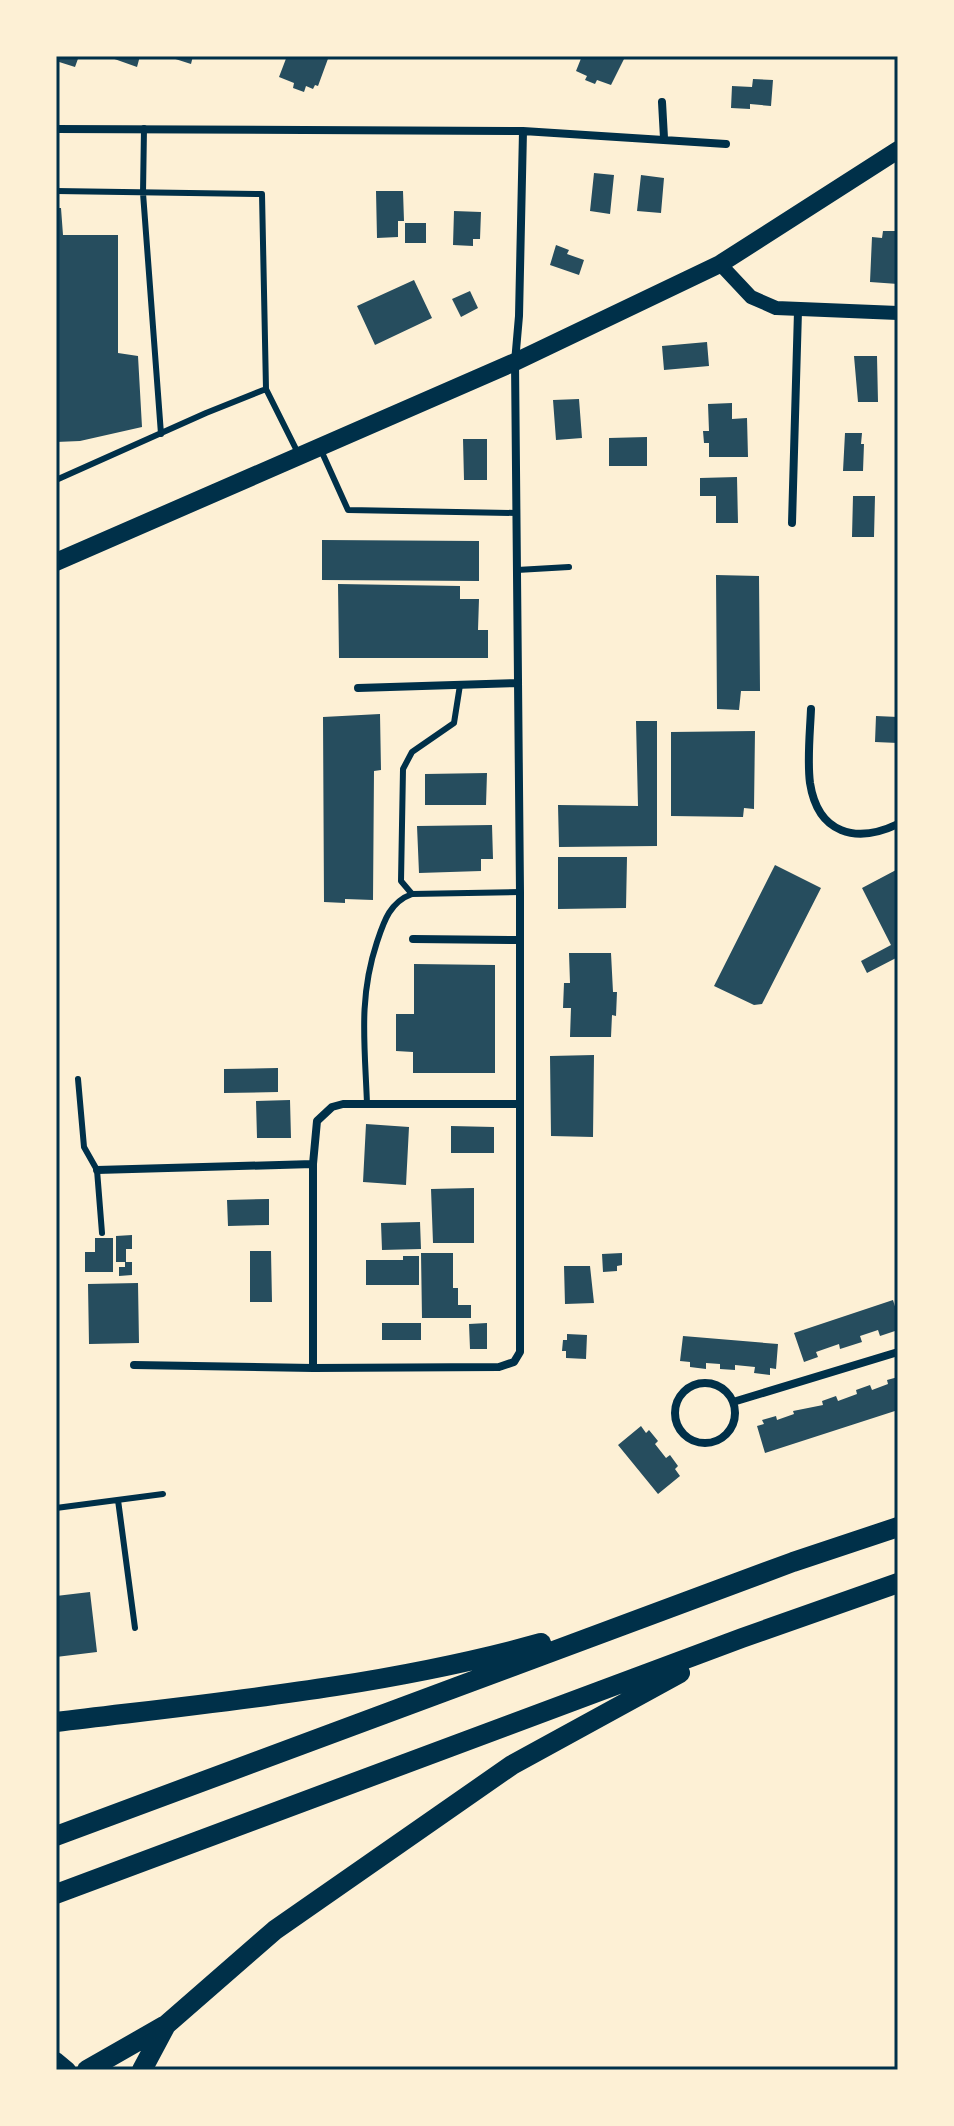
<svg xmlns="http://www.w3.org/2000/svg" width="954" height="2126" viewBox="0 0 954 2126" font-family="'Golos Text',sans-serif">
  <style>
    .building { fill: #264d5e }
    .lines { fill: none; stroke-linecap: round; stroke-linejoin: round }
    .service { stroke: #003049; stroke-width: 6 }
    .minor { stroke: #003049; stroke-width: 8 }
    .tertiary { stroke: #003049; stroke-width: 14 }
    .secondary { stroke: #003049; stroke-width: 16 }
    .primary { stroke: #003049; stroke-width: 18 }
    .motorway { stroke: #003049; stroke-width: 20 }
    .neatline { fill: none; stroke: #003049; stroke-width: 3 }
  </style>
  <rect width="100%" height="100%" fill="#fdf0d5"/>
  <path class="building" d="M56,56H79L75,67L56,61Z
    M106,56H140L137,67Z
    M166,56H193L191,64Z
    M287,56H329L318,86L315,85L313,89L306,86L304,92L293,88L294,83L279,77Z
    M582,56H622L624,59L611,85L597,80L595,84L585,80L587,76L576,71Z
    M753,79L773,80L771,106L750,104V109L731,108L732,86L752,87Z
    M594,173L614,175L610,214L590,211Z
    M641,175L664,178L661,213L637,211Z
    M376,191H403L404,221H398V237L377,238Z
    M56,208H61L63,235H118V353L138,356L142,427L80,441L56,442Z
    M454,211L481,212L480,239H473V246L453,245Z
    M405,223H426V243H405Z
    M883,231H898V284L870,282L872,237L882,238Z
    M556,245L569,250L567,254L584,260L579,275L550,265Z
    M414,280L432,318L375,345L357,306Z
    M470,291L478,308L461,317L452,299Z
    M707,342L709,366L664,370L662,346Z
    M854,356H877L878,402H858Z
    M579,399L582,438L556,440L553,400Z
    M732,403V419L747,418L748,457H709V443H704L703,431H709L708,404Z
    M845,433H862L861,444H864L863,471H843Z
    M647,437V466H609V438Z
    M463,439H487V480H464Z
    M737,477L738,523H716V496H700V478Z
    M853,496H875L874,537H852Z
    M322,540L479,541V581L322,580Z
    M716,575L759,576L760,691H741L739,710L717,709Z
    M338,584L460,586V599H479L478,630H488V658H339Z
    M380,714L381,770L374,771L373,900L345,899V903L324,902L323,717Z
    M876,716L898,717V743L875,742Z
    M636,721H657V846L559,847L558,805L638,806Z
    M755,731L754,809L744,808L743,817L671,816V732Z
    M487,773L486,805H425V774Z
    M492,825L493,859H481V871L419,873L417,826Z
    M558,857H627L626,908L558,909Z
    M775,865L821,888L762,1004L754,1005L714,986Z
    M896,870L898,961L896,958L867,973L861,961L891,945L862,888Z
    M569,953H611L613,992H617L616,1016L612,1015L611,1037H570L571,1008H563L564,983H570Z
    M414,964L495,965V1073H413V1052L396,1051V1014H414Z
    M594,1055L593,1137L551,1136L550,1056Z
    M278,1068V1092L224,1093V1069Z
    M290,1100L291,1138H257L256,1101Z
    M366,1124L409,1127L406,1185L363,1182Z
    M451,1126L494,1127V1153H451Z
    M474,1188V1243H433L431,1189Z
    M269,1199V1225L228,1226L227,1200Z
    M420,1222L421,1249L382,1250L381,1223Z
    M132,1235V1249H126V1262H132V1275L119,1276V1267H125V1262H116V1236Z
    M95,1238H113V1272H85V1252H95Z
    M250,1251H271L272,1302H250Z
    M421,1253H453V1288H458V1305H471V1318H422Z
    M622,1253V1265L617,1266V1271L603,1272L602,1254Z
    M403,1256H419V1285H366V1260H403Z
    M564,1266H590L594,1303L565,1304Z
    M138,1283L139,1343L89,1344L88,1284Z
    M893,1300L898,1316V1330L880,1336L878,1330L860,1336L862,1342L840,1349L839,1344L816,1352L818,1357L804,1362L794,1333Z
    M382,1323H421V1340H382Z
    M487,1323V1349H470L469,1324Z
    M567,1334L587,1335L586,1359L566,1358V1351H562L563,1340H567Z
    M683,1336L778,1344L776,1369L770,1368V1375L754,1373L755,1367L735,1365V1370L720,1369V1364L706,1363V1369L690,1367V1362L680,1361Z
    M898,1377V1410L765,1453L757,1426L764,1424L762,1420L776,1416L777,1420L794,1414L793,1411L823,1405L822,1401L836,1396L838,1401L857,1394L856,1390L870,1385L872,1390L888,1384L887,1380Z
    M641,1426L646,1433L649,1430L658,1441L655,1444L666,1458L670,1455L678,1466L675,1469L680,1476L658,1494L618,1445Z
    M90,1592L97,1652L56,1657V1596Z"/>
  <g class="lines">
    <path class="service" d="M144,128L143,193L161,434
      M56,191L262,194L266,389L298,453
      M320,448L348,510L516,513
      M56,480L206,413L266,389
      M517,570L569,567
      M412,894L401,881L403,769L412,752L454,723L460,685
      M78,1079L84,1147L97,1170L102,1233
      M367,1104C365,1046 358,999 377,942C384,921 390,902 412,894L520,892
      M118,1500L135,1628
      M56,1508L163,1494"/>
    <path class="minor" d="M662,102L664,138
      M56,129L523,131L726,144
      M792,523L798,311
      M358,688L518,683
      M811,709C810,733 807,760 810,783C818,834 856,844 898,824
      M413,939L520,940
      M97,1170L313,1164
      M134,1365L313,1368L499,1367L514,1362L520,1352V892L515,362L519,316L523,131
      M313,1368V1164L317,1121L332,1107L343,1104H520
      M675 1413a30 30 0 1 1 60 0a30 30 0 1 1-60 0Z
      M733,1402L898,1352"/>
    <path class="tertiary" d="M720,264L751,297L776,308L898,313"/>
    <path class="secondary" d="M56,2060L68,2070"/>
    <path class="primary" d="M56,562L515,362L720,264L898,150"/>
    <path class="motorway" d="M56,1722C219,1702 382,1687 541,1643
      M56,1836L793,1562L898,1527
      M56,1894L742,1638L898,1583
      M87,2070L164,2026
      M142,2070L166,2025L275,1930L512,1765L680,1673"/>
  </g>
  <rect width="954" height="2126" fill="none" stroke="#fdf0d5" stroke-width="116"/>
  <rect x="58" y="58" width="838" height="2010" class="neatline"/>
</svg>
